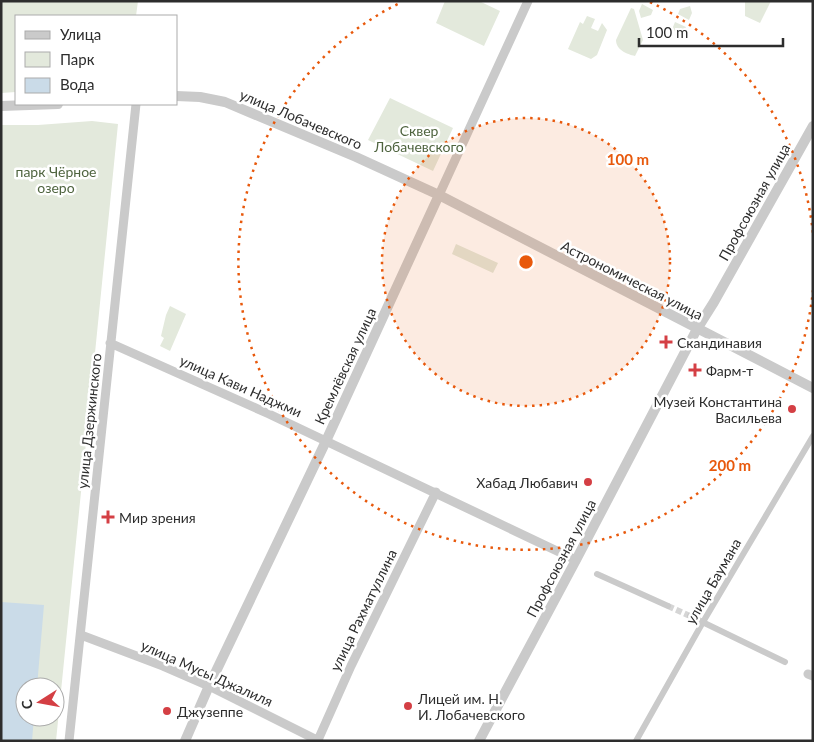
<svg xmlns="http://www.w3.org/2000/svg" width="814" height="742" viewBox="0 0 814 742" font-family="Lato,sans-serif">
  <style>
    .green { fill: #e3e9dc; fill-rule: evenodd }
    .water { fill: #cadbe8 }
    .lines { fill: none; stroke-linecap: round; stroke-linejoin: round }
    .pedestrian-tunnel { stroke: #d5d5d5; stroke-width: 6; stroke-dasharray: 6 3; stroke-linecap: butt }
    .pedestrian { stroke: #cacaca; stroke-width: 6 }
    .minor { stroke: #cacaca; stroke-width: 9 }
    .tertiary { stroke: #cacaca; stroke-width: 10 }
    .ring { fill: none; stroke: #e8590c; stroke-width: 2.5; stroke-dasharray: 2.5 5 }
    .poi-dot { fill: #d43f44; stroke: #fff; stroke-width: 2 }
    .labels { text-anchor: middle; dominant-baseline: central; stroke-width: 5; stroke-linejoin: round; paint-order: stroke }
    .street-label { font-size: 14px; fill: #2d2d2d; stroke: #fff }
    .park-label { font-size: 14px; fill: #4f643f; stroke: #fff }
    .poi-label { font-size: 14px; fill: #2d2d2d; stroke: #fff; text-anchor: start }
    .centre { fill: #e8590c; stroke: #fff; stroke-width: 2.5 }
    .ring-label { font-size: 15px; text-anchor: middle; font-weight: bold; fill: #e8590c; stroke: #fff; stroke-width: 5; stroke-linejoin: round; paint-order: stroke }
  </style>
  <rect width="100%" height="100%" fill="#fff"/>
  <path class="green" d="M1,1H138L136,16H16V92L1,93Z
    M445,1H479L500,11L484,46L436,23Z
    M745,1H771L760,23L745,16Z
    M642,4L653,10L651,15L641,18L639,11Z
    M690,6L692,13L689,20L678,14L680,9Z
    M631,8L634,9L643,40L635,56C627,54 616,50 616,40Z
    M587,16L595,19L591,28L598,31L602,23L607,30L597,55L591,59L568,49L580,22L583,24Z
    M675,22L686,27L683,33L677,36L673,27Z
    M390,98L453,128L433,171L368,140Z
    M92,121L118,124L56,741H1V125H38ZM25,687H55V717H25Z
    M456,244L498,263L493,273L452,254Z
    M170,306L186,314L170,351L160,346L164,338L161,336L166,315Z"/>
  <path class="water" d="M1,602L44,605L37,687H25V717H34L32,741H1Z"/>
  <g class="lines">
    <path class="pedestrian-tunnel" d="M668,606L690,616"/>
    <path class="pedestrian" d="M597,574L668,606
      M690,616L785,662
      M636,741L703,622L813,436"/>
    <path class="minor" d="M439,195L528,1
      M110,343L269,414L576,560
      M81,635L163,666L209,686L319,741
      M808,674L813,676
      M318,740L351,666L436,492
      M69,741L136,104"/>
    <path class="tertiary" d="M176,96L200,97L225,102L356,157L439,195L813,388
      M1,106L58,104
      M185,741L209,686L326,441L439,195
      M479,741L576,560L697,329L714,302L813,126"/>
  </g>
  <circle cx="526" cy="262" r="144" fill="#e8590c" fill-opacity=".12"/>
  <g class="ring">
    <circle cx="526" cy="262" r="144"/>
    <path d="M813 290A288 288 0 1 1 402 2M650 2A288 288 0 0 1 813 234"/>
  </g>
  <g class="poi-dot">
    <path d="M663.5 334.5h5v5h5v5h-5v5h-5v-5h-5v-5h5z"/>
    <path d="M692.5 362.5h5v5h5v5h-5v5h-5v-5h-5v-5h5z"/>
    <circle cx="792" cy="409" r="5"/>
    <circle cx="588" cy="482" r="5"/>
    <path d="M105.5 509.5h5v5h5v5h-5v5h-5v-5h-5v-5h5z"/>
    <circle cx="408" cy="706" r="5"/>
    <circle cx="167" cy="711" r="5"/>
  </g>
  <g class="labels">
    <g class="street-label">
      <text transform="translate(301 119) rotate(23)">улица Лобачевского</text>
      <text transform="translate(754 202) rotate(-61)">Профсоюзная улица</text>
      <text transform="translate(632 280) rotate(27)">Астрономическая улица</text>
      <text transform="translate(345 366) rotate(-65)">Кремлёвская улица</text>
      <text transform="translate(241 386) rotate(24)">улица Кави Наджми</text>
      <text transform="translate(89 421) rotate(-84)">улица Дзержинского</text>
      <text transform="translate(561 558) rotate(-62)">Профсоюзная улица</text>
      <text transform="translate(713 581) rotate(-60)">улица Баумана</text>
      <text transform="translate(363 610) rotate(-64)">улица Рахматуллина</text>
      <text transform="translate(207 673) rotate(24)">улица Мусы Джалиля</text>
    </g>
    <g class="park-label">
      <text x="419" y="130">Сквер<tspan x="419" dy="16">Лобачевского</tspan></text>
      <text x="56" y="171">парк Чёрное<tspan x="56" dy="16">озеро</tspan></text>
    </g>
    <g class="poi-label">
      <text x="677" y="342">Скандинавия</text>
      <text x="706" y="370">Фарм-т</text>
      <text x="782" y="401" text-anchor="end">Музей Константина<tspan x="782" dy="16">Васильева</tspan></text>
      <text x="578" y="482" text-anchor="end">Хабад Любавич</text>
      <text x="119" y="517">Мир зрения</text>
      <text x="418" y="698">Лицей им. Н.<tspan x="418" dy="16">И. Лобачевского</tspan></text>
      <text x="177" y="711">Джузеппе</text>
    </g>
  </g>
  <circle cx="526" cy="262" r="8" class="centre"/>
  <g class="ring-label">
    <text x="628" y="165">100 m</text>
    <text x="730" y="471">200 m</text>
  </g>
  <rect width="814" height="742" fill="none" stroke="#2d2d2d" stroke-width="5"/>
  <rect x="15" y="15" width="162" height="90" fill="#ffffff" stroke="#ababab"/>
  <rect x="25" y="31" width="25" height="8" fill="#cacaca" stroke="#ababab"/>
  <text x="60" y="40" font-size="15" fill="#2d2d2d">Улица</text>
  <rect x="25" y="52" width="25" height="15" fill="#e3e9dc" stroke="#ababab"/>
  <text x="60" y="65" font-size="15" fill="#2d2d2d">Парк</text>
  <rect x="25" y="78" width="25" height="15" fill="#cadbe8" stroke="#ababab"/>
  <text x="60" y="90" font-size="15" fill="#2d2d2d">Вода</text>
  <g transform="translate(40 702) rotate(259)"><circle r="24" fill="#ffffff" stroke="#ababab"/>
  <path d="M0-4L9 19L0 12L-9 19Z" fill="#d43f44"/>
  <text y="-8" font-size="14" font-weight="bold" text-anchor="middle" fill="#2d2d2d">С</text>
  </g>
  <path d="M639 38v8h144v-8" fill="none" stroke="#2d2d2d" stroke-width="2.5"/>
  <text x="646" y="38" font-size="15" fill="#2d2d2d" stroke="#ffffff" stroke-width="4" paint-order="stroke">100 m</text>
</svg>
